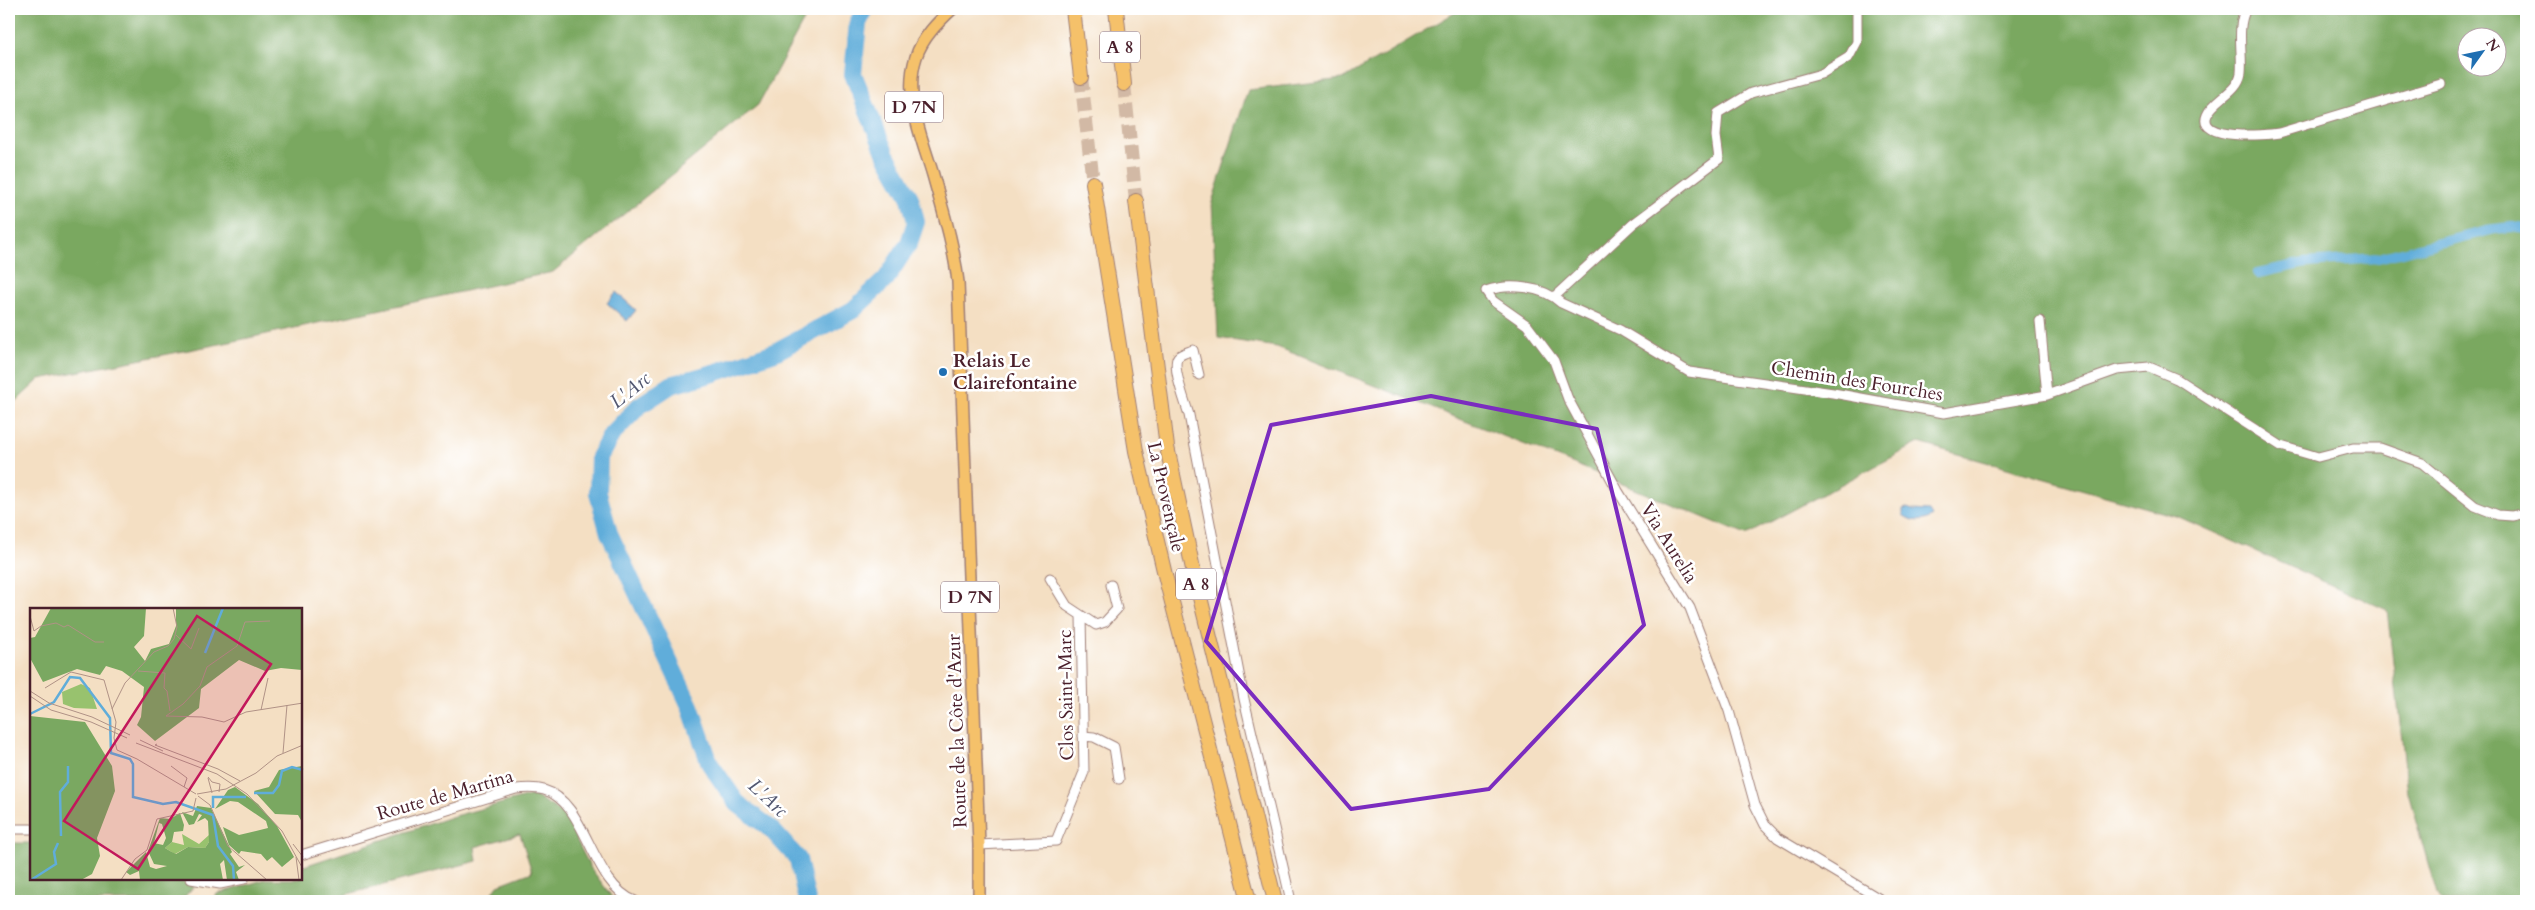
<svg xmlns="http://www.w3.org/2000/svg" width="2535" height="910" viewBox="0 0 2535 910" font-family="Cardo,serif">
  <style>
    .forest { fill: #7aa861; stroke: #626446; fill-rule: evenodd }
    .water { fill: #60adda; stroke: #556682 }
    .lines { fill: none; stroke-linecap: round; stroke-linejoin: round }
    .canal { stroke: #60adda; stroke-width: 10 }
    .river { stroke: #60adda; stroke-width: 18 }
    .highway-tunnel { stroke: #d2b9a5; stroke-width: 14; stroke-dasharray: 14 7; stroke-linecap: butt }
    .minor-casing { stroke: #9f7f77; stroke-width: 11 }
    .major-casing { stroke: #9f7f77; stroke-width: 14 }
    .highway-casing { stroke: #9f7f77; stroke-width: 16 }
    .minor { stroke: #fff; stroke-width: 9 }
    .major { stroke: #f5c16b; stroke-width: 11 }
    .highway { stroke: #f5c16b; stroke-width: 14 }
    .marked { fill: none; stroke: #7b2cbf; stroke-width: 4; stroke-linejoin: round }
    .poi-dot { fill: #1f6fb2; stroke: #fff; stroke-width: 2 }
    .labels { text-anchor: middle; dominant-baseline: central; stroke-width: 5; stroke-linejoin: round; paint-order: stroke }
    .shield { fill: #fff; stroke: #80626b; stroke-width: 1 }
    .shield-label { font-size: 18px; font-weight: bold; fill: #4a1f2b }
    .poi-label { font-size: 19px; font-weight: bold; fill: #4a1f2b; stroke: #fff; text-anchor: start }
    .street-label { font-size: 19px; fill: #4a1f2b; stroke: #fff }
    .water-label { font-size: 20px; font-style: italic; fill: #535871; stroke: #fff }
    .inset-river { fill: none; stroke: #60adda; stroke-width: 2.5 }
    .inset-road { fill: none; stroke: #b09286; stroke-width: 1 }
    .view { fill: #c2185b; fill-opacity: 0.15; stroke: #c2185b; stroke-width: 2.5 }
    .inset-edge { fill: none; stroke: #4a1f2b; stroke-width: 2.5 }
  </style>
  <rect width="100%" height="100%" fill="#fff"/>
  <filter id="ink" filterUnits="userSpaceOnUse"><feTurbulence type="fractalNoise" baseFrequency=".02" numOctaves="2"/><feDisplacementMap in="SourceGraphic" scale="10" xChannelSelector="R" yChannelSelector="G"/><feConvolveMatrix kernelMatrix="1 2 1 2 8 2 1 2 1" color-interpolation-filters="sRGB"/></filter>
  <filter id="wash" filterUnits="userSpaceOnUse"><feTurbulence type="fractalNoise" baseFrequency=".0096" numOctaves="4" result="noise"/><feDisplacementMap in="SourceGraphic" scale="20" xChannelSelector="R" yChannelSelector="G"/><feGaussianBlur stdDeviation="1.12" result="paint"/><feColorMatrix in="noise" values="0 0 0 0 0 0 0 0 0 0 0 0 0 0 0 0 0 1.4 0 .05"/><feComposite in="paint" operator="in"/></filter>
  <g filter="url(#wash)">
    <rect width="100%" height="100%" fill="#f4dfc3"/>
    <path class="forest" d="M9,9H810L758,105L553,272L230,342L40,379L9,408Z
      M1461,9H2526V901H2441L2437,895L2408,793L2387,610L2179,517L1919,443L1746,535L1574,464L1277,347L1218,338L1212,202L1248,90L1343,79ZM2468,38H2498V68H2468Z
      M533,795L564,814L590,867L615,901H487L498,885L532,872L520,834L475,847L477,861L321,901H213L217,894L266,879H301V867L454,816Z
      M9,843H31V879H172L194,886L181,901H9Z"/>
    <path class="water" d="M616,292L636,310L627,321L607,303Z
      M1907,508L1913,510L1929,511L1932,516C1923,523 1912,522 1903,515V509Z"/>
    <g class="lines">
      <path class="canal" d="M2258,273L2305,263L2378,258L2495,229L2512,227L2526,229"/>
      <path class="river" d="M807,901L798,859L771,829L737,803L710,764L690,706L609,533L598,493L599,457L612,434L639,406L671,385L714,373L775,352L853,310L886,279L909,243L916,222L910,198L886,155L853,74L858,23L865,9"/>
    </g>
  </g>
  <g filter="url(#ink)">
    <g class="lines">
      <path class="highway-tunnel" d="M1081,77L1093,183
        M1124,84L1136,201"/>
      <g class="minor-casing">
        <path id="minor" d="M2246,9C2236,27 2243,53 2241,73C2238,92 2214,99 2207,115C2196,141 2267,135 2279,133L2441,84
          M1554,297L1633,224L1719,159L1716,136L1718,113L1751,93L1821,74L1849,57L1857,42V9
          M2040,321L2047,395
          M1199,375L1193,350C1188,352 1182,353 1178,357C1171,366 1186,404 1189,415L1244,699L1291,901
          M1050,578L1067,606L1096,625L1105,622L1117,609L1111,585
          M1083,736L1094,737L1114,747L1119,779
          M9,829H31
          M979,845L1056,841L1084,772L1081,616
          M301,855L516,789C525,788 535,787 544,790C587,802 591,884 635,901
          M191,879L220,884L244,879
          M1883,901L1778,838L1765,825L1755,805L1729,711L1690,608L1618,491L1568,399L1554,361L1527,325L1493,301L1486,291C1508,283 1543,286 1561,303L1620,330L1689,372L1833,393L1944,413L2047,395L2117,370L2149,367L2177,379L2281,446L2318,457L2353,448H2380L2422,463L2475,506L2498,515L2512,516L2526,513"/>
      </g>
      <g class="major-casing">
        <path id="major" d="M952,9C938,22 922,38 916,57C903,96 922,138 933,175C943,211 954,246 958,282L979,845V901"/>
      </g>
      <g class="highway-casing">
        <path id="highway" d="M1073,9L1081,77
          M1116,9L1124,84
          M1093,183L1136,451L1165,575L1249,901
          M1136,201L1167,447L1193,569L1275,901"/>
      </g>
      <use href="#minor" class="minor"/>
      <use href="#major" class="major"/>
      <use href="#highway" class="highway"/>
    </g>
  </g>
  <path class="marked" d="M1431,396L1597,429L1644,625L1489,789L1351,809L1206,641L1271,425Z"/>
  <circle class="poi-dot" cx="943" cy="372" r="5"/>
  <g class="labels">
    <g class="shield">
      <rect x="1100" y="31.5" width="40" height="31" rx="4"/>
      <rect x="885" y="91.5" width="58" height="31" rx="4"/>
      <rect x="1176" y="568.5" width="40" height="31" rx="4"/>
      <rect x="941" y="581.5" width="58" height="31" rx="4"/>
    </g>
    <g class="shield-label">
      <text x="1120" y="47">A 8</text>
      <text x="914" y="107">D 7N</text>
      <text x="1196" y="584">A 8</text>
      <text x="970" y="597">D 7N</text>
    </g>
    <g class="poi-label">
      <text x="953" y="361">Relais Le<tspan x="953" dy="22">Clairefontaine</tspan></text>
    </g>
    <g class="street-label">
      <text transform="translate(1857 381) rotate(9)">Chemin des Fourches</text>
      <text transform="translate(1166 497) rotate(77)">La Provençale</text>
      <text transform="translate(1669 543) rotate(58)">Via Aurelia</text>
      <text transform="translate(1066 695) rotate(-91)">Clos Saint-Marc</text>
      <text transform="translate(957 731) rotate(-92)">Route de la Côte d'Azur</text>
      <text transform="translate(445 795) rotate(-16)">Route de Martina</text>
    </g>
    <g class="water-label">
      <text transform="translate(630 390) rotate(-39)">L'Arc</text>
      <text transform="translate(768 798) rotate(43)">L'Arc</text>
    </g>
  </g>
  <g transform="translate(30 608)">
    <rect width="272" height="272" fill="#f4dfc3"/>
    <path d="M51,76L60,80L67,101L44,100L33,96L32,84ZM152,226L169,236L179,227V234L175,240L158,239L145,246L135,240L142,234L154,237Z" fill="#98c26e"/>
    <path d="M21,0H116L114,28L104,39L115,53L121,41L139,36L146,18V0H272V62L251,60L235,63L209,52L171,81L169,100L125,133L107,117L111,109L114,79L92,63L76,58L70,67L47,61L13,74L0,50V30L5,29ZM0,108L55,114L82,158L85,183L67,230L70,248L62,266L51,272H0ZM272,158V214L268,207L245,206L224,183L239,179L249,162ZM205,179L228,196L247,218L264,249L252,259L242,249L237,253L231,246L211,243L209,246L199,237L193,219L209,227L238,220L236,213L208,194L200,193L185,201L198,182ZM167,198L181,200L202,244L200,246L209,259L215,257L206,264L209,272H197L194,252L190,256L193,272H110L109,263L100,267L96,264L116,244L120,259L126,261L137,258L124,256L118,243L130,210L140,211L150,205L154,217L153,223L144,224L142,234L135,240L140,243L146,246L158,239L175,240L179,234L178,213L175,210L167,214L172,207L169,206L164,216L159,217L152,204L163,208ZM129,215L132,216L136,230L133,237L124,235Z" fill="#7aa861" fill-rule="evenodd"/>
    <path class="inset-river" d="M175,45L193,0M0,106L24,94L40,69L50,70L80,110L81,145L100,151L103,156V189L133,196L146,194L183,207L188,238L203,258L204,272M224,185H243L249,177L252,163L262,159L273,162M183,200V189H216M31,228L30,184L38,174V158M1,272L26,256L24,244L28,235"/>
    <path class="inset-road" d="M0,8L4,23L11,18L26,15L34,19L38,17L65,34H74M146,27L161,41L169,20M108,63L135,65L134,80L137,83L140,103M15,80L41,64L74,72L86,114L84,130L87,142L107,151L166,186M0,83L19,95L62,109L100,127M0,88L21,102L61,114L97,130M82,101L95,75L124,44L138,38L144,31L147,19L143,0M231,102L238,70M136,108L153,96L170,78L177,59L207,38L215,14L240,13M136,108L172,109L194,114L216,104L273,95M110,132L133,143M106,135L187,166L217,186L252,223L273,261M127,136L125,137L188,161L210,173M253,145L257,97M141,158L157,170L154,179M178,169L182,174L190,176L189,184M178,170L182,185M167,186L196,181L226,165L247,148L273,137M168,188L180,197L198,238L237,272M263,236L273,249M266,249L269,272M91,272L105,251L117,242L127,211L163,203L166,190"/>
    <path class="view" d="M167,8L241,56L108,261L34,213Z"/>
    <rect width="272" height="272" class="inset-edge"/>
  </g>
  <rect width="2535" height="910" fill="none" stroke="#fff" stroke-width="30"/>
  <g transform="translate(2482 52) rotate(57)"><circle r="24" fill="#ffffff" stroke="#b7a5aa"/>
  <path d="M0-4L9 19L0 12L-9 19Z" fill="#1f6fb2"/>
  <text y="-8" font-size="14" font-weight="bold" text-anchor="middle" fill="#4a1f2b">N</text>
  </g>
</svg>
